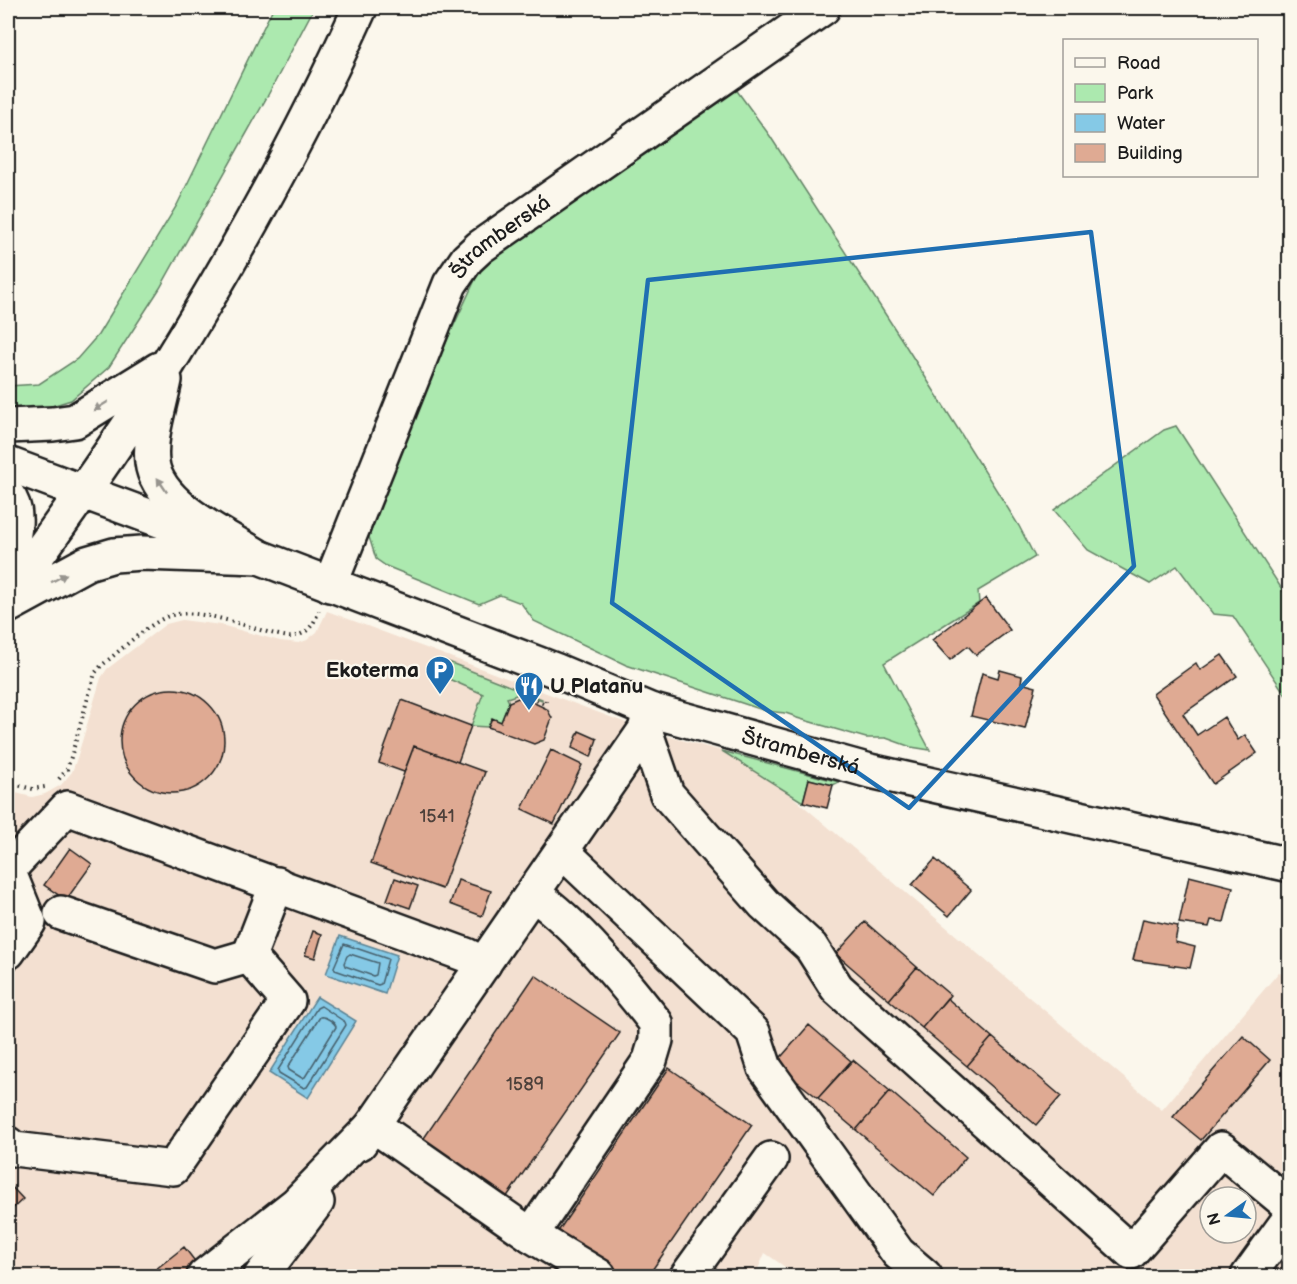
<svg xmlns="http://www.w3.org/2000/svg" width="1297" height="1284" viewBox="0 0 1297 1284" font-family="'Balsamiq Sans',sans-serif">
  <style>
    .built { fill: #f3e0d1; fill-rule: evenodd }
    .green { fill: #ace9af; stroke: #648266; stroke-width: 1.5 }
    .water { fill: #85c9e6; stroke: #5b8495; stroke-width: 1.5 }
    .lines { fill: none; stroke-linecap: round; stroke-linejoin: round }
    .shore { stroke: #46616d; stroke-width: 1.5 }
    .building { fill: #dfaa93; stroke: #1c1c1c; stroke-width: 1.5 }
    .minor-casing { stroke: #1c1c1c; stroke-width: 38 }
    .major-casing { stroke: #1c1c1c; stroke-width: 38 }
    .path { stroke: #1c1c1c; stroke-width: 4; stroke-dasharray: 1.5 4.5; stroke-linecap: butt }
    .minor { stroke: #fbf7ec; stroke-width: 33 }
    .major { stroke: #fbf7ec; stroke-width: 33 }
    .oneway { fill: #97948e }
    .marked { fill: none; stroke: #1f6fb2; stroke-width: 4.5; stroke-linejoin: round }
    .labels { text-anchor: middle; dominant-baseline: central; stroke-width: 4.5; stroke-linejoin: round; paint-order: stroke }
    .number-label { font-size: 18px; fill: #4d403a }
    .street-label { font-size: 21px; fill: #1c1c1c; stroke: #fbf7ec }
    .poi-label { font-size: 21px; font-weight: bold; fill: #1c1c1c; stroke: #fbf7ec; text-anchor: end }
  </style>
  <rect width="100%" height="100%" fill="#fbf7ec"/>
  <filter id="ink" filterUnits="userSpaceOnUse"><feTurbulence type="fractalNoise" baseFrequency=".0167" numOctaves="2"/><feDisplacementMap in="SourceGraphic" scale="12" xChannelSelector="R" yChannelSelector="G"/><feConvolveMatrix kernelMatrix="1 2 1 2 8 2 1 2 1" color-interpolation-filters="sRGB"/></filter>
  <g filter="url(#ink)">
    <path class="built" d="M327,611L645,730L722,751L781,787L1162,1110L1279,972L1289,980V1276H798L765,1253L755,1276H8V791L32,797L45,794L61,785L72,772L77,758L101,678L107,669L166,624L182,620L221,625L280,641L299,643L307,640L317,632ZM1210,1197H1246V1233H1210Z"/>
    <path class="green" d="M273,8H314L267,97L160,288L109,367L71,400L39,410L8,411V386L39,384L77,359L98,335L177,205Z
      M735,88L770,136L902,340L1019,526L1035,557L978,591L979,603L884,663L930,750L911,747L886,738H866L797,718C785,710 777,714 763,710L626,665L534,621L521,603L500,595L479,604L386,566L376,559L369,537L384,488L448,338L482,265Z
      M1176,426L1289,600V700L1233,616L1213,614L1177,566L1150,584L1088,550L1054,510L1164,430Z
      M441,659L542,699V700L522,693L507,698L509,702L501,722L492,719L488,727L471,726L483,694L435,673Z
      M722,751L839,782L833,785L809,779L803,802Z"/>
    <path class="water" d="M340,936L397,955L385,994L326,974Z
      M317,997L356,1021L308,1098L269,1073Z"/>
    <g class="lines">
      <path class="shore" d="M344,944L388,959L381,984L378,985L335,970L334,967Z
        M350,954L378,963L376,975L373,976L345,966L344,963L347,956Z
        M321,1006L345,1022L346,1025L307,1087L304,1088L279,1073L278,1070L317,1008Z
        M320,1017C325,1016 335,1022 336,1027L305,1077L302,1078L289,1070L288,1067Z"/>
    </g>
    <path class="building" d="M986,598L1010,630L976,655L968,646L950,660L932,640Z
      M1222,655L1237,676L1183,714L1197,735L1224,717L1238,740L1245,735L1257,753L1213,784L1153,694L1196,663L1200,670Z
      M1000,670L1022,676L1021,683L1036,687L1025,729L971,716L982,673L998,678Z
      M120 741a52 52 0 1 1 104 0a52 52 0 1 1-104 0Z
      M518,698L524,700V698L547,709L552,718L544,740L534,744L488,727L492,718L501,722L509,702Z
      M402,700L471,726L458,762L414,746L404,772L379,763Z
      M579,731L597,739L591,757L572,748Z
      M414,746L485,772L442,889L371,863Z
      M551,750L582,765L554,824L522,809Z
      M809,779L833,785L827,808L803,802Z
      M70,848L92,864L66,900L44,885Z
      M935,859L971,890L949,916L912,885Z
      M1189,876L1233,887L1224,922L1211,920L1209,927L1179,923Z
      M395,878L418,886L410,908L387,900Z
      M458,880L491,891L482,916L450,904Z
      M1143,919L1178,926L1175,942L1195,947L1190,968L1133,960Z
      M865,922L917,967L889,1000L836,954Z
      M313,931L322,934L315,958L305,955Z
      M917,967L950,995L922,1028L889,1000Z
      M535,975L620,1033L506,1198L422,1141Z
      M947,998L992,1037L967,1066L922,1028Z
      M809,1025L851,1061L818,1098L775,1064Z
      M1243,1036L1270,1060L1201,1140L1173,1117Z
      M992,1037L1061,1096L1036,1125L967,1066Z
      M853,1060L890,1091L856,1130L818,1098Z
      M669,1068L752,1125L648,1276H621L557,1233Z
      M890,1091L966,1157L934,1196L856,1130Z
      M8,1183L23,1199L8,1213Z
      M184,1247L201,1269L191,1276H187L185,1274L181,1276H154L151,1273Z"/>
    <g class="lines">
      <g class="minor-casing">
        <g id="minor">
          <path id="s1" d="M8,464L259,557L557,671L650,710L870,771L1290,865"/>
          <path id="s2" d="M330,585L450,284L467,259L480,247L823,8"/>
          <path d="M645,730L667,794L764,904L811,947L837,988L1131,1252L1221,1149L1290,1206"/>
          <path d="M562,851L753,1032L765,1068L898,1253L925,1276"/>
          <path d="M8,870L67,808L466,955L484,964"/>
          <path d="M61,913L215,966L249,956"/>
          <path d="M8,952L29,922L8,870"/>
          <path d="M360,1143L645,730L649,715"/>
          <path d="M8,1144L14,1149L173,1168L288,1001L249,956L277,884"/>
          <path d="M531,1235L599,1276"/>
          <path d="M204,1276L296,1204L373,1125L531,1235L650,1060L656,1040V1023C624,982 576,923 533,894"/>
          <path d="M261,1276L317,1202"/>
          <path d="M687,1276L771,1159"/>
          <path d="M1248,1276L1290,1218"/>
        </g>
      </g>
      <g class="major-casing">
        <path id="major" d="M165,380C160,406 149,436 152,462C157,505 223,535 256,555
          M8,426L53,424L75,421L159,369
          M8,496C22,514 12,542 8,561
          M8,596C63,520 119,444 168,364C239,249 305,130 360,8
          M8,606L87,563L114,555L142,553L259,557"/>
      </g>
      <path class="path" d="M525,696L545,704L546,700
        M59,779L67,769L71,757L95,673L101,666C121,650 141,630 164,618C195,602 257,633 290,637C307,635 313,626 319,611
        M8,783L33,789L45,787"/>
      <use href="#minor" class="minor"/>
      <use href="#major" class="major"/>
    </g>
    <defs><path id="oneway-solid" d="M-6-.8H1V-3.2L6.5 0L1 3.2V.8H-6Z" transform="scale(1.5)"/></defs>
    <g class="oneway">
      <use href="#oneway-solid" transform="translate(101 406) rotate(148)"/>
      <use href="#oneway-solid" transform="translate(162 485) rotate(-124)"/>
      <use href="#oneway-solid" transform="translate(59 578) rotate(-28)"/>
    </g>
  </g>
  <path class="marked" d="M1091,232L1134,566L909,808L612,603L648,280Z"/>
  <defs>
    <g id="parking-pin" transform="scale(1.5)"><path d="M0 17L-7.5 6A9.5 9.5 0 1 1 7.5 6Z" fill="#1f6fb2" stroke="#fbf7ec"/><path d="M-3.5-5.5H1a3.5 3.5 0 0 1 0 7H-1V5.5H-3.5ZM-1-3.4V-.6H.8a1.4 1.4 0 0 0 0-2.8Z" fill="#fff"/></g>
    <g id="restaurant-pin" transform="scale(1.5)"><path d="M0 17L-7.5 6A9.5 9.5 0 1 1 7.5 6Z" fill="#1f6fb2" stroke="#fbf7ec"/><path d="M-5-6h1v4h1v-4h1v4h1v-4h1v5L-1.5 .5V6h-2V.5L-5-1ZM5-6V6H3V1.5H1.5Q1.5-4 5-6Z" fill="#fff"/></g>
  </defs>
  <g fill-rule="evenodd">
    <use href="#parking-pin" x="440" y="670"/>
    <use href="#restaurant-pin" x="529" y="686"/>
  </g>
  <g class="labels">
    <g class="number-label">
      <text x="437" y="816">1541</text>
      <text x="525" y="1084">1589</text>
    </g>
    <g class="street-label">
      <text stroke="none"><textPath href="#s2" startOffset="394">Štramberská</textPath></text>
      <text stroke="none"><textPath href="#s1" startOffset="844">Štramberská</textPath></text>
    </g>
    <g class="poi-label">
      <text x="419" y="670">Ekoterma</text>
      <text x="550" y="686" text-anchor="start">U Platanu</text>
    </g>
  </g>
  <rect width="1297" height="1284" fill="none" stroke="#fbf7ec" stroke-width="30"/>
  <rect x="15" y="15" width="1267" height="1254" fill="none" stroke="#1c1c1c" stroke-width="2" filter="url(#ink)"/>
  <rect x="1063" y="39" width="195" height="138" fill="#fbf7ec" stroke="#a29f99" stroke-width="1.5"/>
  <rect x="1075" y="58" width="30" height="9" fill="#fbf7ec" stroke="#a29f99" stroke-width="1.5"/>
  <text x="1117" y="69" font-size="18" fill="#1c1c1c">Road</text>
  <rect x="1075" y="84" width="30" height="18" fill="#ace9af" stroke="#a29f99" stroke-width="1.5"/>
  <text x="1117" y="99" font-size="18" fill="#1c1c1c">Park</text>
  <rect x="1075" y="114" width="30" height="18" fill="#85c9e6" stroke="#a29f99" stroke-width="1.5"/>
  <text x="1117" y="129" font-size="18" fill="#1c1c1c">Water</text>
  <rect x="1075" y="144" width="30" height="18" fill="#dfaa93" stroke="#a29f99" stroke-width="1.5"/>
  <text x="1117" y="159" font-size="18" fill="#1c1c1c">Building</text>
  <g transform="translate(1228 1215) rotate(255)"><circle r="28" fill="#fbf7ec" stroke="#a29f99" stroke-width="1.5"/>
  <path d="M0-4.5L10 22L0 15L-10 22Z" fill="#1f6fb2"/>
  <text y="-9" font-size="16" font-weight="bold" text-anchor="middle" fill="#1c1c1c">N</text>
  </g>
</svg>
